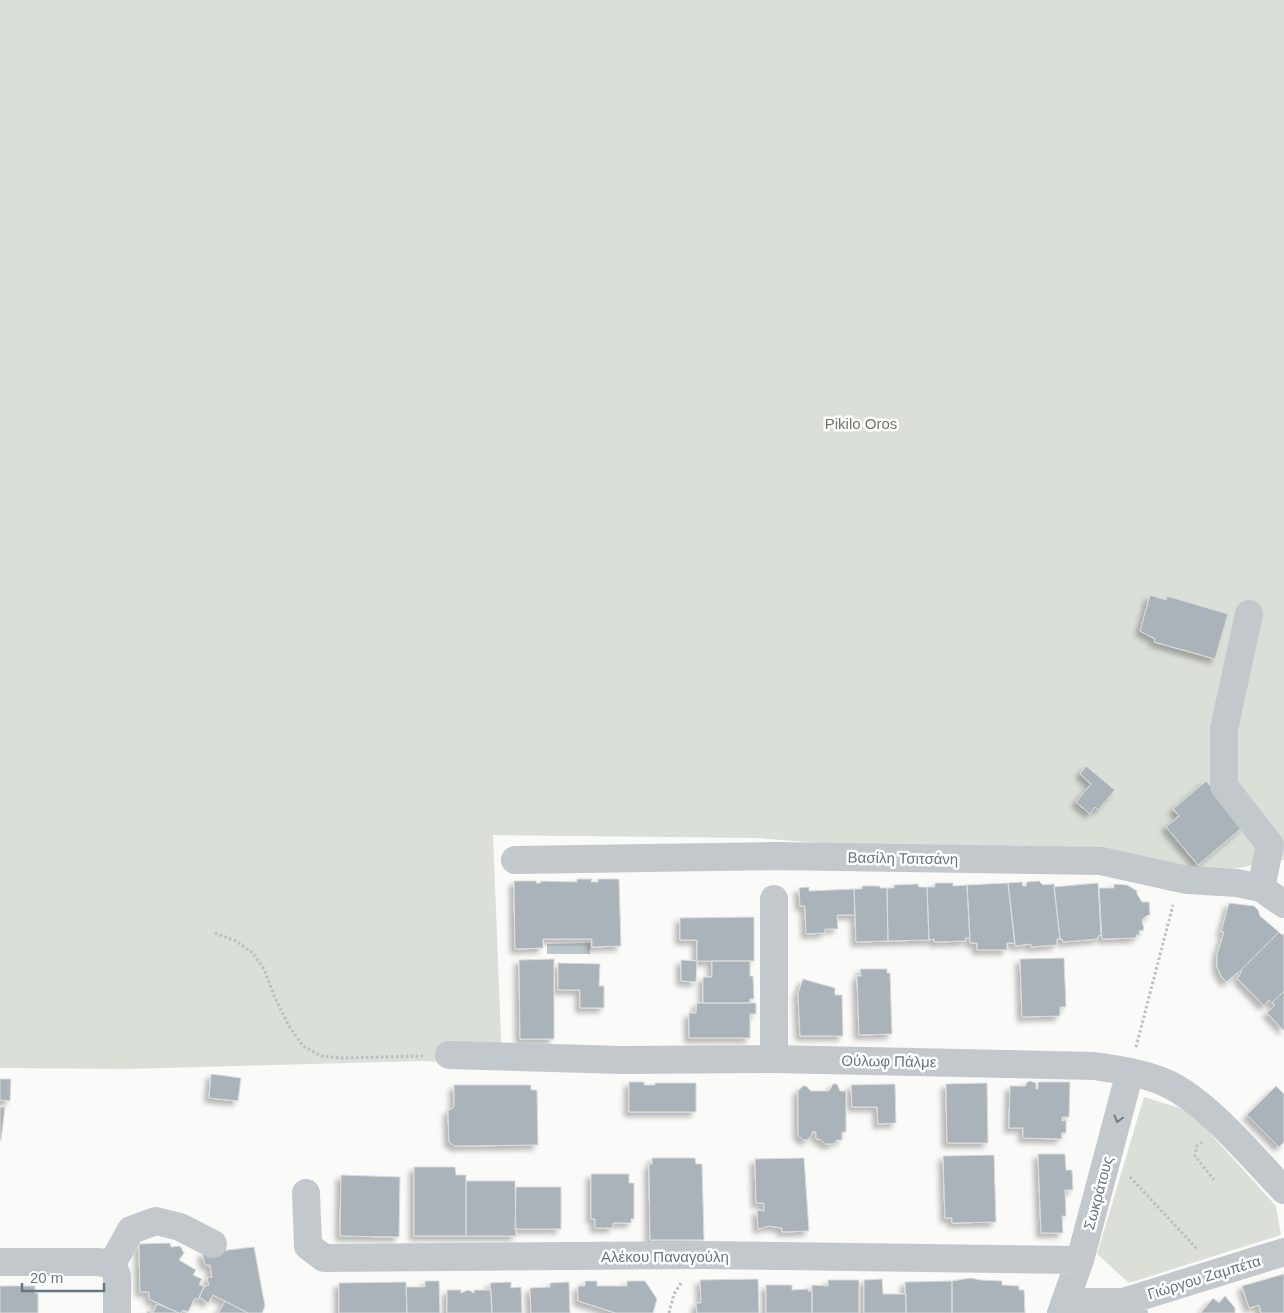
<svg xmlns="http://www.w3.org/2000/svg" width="1284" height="1313" viewBox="0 0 1284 1313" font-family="Arial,sans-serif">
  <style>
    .green { fill: #dadfd7 }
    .water { fill: #bbc7cb }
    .building { fill: #aab3b9; stroke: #dcdcda; filter: url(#shadow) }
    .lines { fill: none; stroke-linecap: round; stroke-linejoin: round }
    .path { stroke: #bbbfc2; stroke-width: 3; stroke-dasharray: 2.5 2.5; stroke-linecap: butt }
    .minor { stroke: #c3c8cc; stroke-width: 28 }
    .oneway { stroke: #6a7a87 }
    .labels { text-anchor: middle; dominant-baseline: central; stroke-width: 5; stroke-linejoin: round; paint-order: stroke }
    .park-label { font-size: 15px; fill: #687a64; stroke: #fff }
    .street-label { font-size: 15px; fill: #657683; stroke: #fff }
  </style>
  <defs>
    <filter id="shadow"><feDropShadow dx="-4.5" dy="4.5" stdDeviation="2.5" flood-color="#0004"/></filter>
  </defs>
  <rect width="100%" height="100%" fill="#fafaf8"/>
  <path class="green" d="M0,0H1284V860L1208,873L756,838L493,835L502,1064L422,1061L125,1069L0,1068Z
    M1144,1097L1190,1111L1276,1206L1281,1235L1129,1283L1097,1254Z"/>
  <path class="water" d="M590,943V954H547V944Z"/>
  <path class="building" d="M1150,595L1166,600L1167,596L1228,614L1215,659L1154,642L1155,639L1140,631Z
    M1086,766L1115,790L1098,810L1095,807L1090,814L1076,802L1091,784L1080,774Z
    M1206,781L1244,826L1198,865L1166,827L1179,816L1173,809Z
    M577,879H592L591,882H598V879H619L621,946L592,947V939H543V948L515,949L514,881H536V883H541L540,881L577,882Z
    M1039,881L1043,885L1054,884L1060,939H1057V945L1031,947V944L1015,946L1008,883L1022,882L1023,886H1026L1027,882Z
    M935,883H953V886L967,885L970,938H965L966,941L934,942V939L929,940L927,887H935Z
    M1008,883L1015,943H1007V950H977V943H970L967,885Z
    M1098,883L1101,935L1098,936V939L1063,942L1062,939H1060L1054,887Z
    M918,884L919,887H927L929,940L888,941L887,888H894V885Z
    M1114,884L1127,885L1137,891V894L1142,902H1149L1150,915L1146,916L1142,920L1144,930L1139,931L1140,935H1136V938L1102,939L1099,888H1114Z
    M862,886H880V888H887L888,941L856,942L854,889H862Z
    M809,887V891L854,889L855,915H837L838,929H825V933L806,934L805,906H800L799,888Z
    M1229,903L1254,906L1258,910L1260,916L1279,932L1240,971L1226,982L1221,976L1217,967V955L1224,932H1221Z
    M754,917V961H697V940H680V918Z
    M1279,932L1282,935L1284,933V991L1272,1003L1269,1000L1264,1006L1237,978L1242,972L1240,971Z
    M1064,958L1066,1007H1060V1016L1022,1017L1020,959Z
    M554,959V1039H520L519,960Z
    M681,960L697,961L696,982L681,981Z
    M712,961H750V976H753L754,999H750V1003H703V977H712Z
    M558,963L600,964L599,986H604V1008H580V990H558Z
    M860,969H887V973H890L892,1034L859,1035L857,976H861Z
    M803,979L835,988V995H842L843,1036H800L798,993Z
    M1284,991V1031L1267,1013L1275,1005L1272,1003Z
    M697,1003H756V1014H750V1038H689V1013H696Z
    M211,1074L241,1078L238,1101L209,1098Z
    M0,1079H11L10,1101L0,1100Z
    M1030,1081L1036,1083V1089H1038V1082H1070L1069,1117H1062V1121L1066,1120V1133H1062L1061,1139L1023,1138V1128H1009L1010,1086H1026V1083Z
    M629,1082H644V1085H655V1083H696V1112H629Z
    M987,1083L988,1143H947L946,1084Z
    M833,1084H837L840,1091H846V1132H842V1140H837L833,1144H825L820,1139H816V1132H812V1135L807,1140H803L798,1135V1091L803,1086H806L811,1091H829Z
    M895,1084L896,1123L878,1124L877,1107H852L851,1085Z
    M454,1085H531V1090H537L538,1145L455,1146L449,1142L448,1111L454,1107Z
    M1276,1086L1284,1094V1142L1279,1147L1247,1115Z
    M0,1107H5L1,1140L0,1139Z
    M1038,1154H1065L1066,1170H1072L1073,1190H1065L1066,1216H1062L1063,1233H1041Z
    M994,1155L996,1222L952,1223V1218H945L943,1156Z
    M652,1158H695L696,1164H702L704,1240H650L649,1165L652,1164Z
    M804,1158L809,1231L782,1232V1228L769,1226L758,1229L757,1210L764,1211V1203H756L755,1159Z
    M414,1167H455L456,1175H466V1236H414Z
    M591,1174H629V1183H634V1219H631V1223H613V1228H595V1219H591Z
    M341,1175L400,1177L399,1237L340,1236Z
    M466,1181H515L516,1236H466Z
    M516,1187H561V1229H515Z
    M170,1243L171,1247L180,1246L184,1253L179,1260L196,1270L193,1275L202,1279L199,1284L204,1287L198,1300L195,1298L188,1312L183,1310L181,1313H179L149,1299V1292H140L139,1244Z
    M254,1247L265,1306L262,1313H248L213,1295L208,1303L199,1297L204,1287L209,1285L207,1278L212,1277L210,1265H205L202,1253Z
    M1284,1274V1313H1261L1259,1305L1249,1308L1242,1286Z
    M971,1278L980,1280L1002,1281V1285L1019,1286V1290H1024L1025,1313H952V1281Z
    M758,1279L759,1313H697L696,1303H701L700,1280Z
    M882,1279L883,1294H906V1313H864V1280Z
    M828,1280H859V1313H812V1285L828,1286Z
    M425,1281H439L440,1313H407L406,1287H425Z
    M585,1281H597V1286H627V1281H645L657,1299L653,1313H616L578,1301V1286H585Z
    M952,1281V1313H906L905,1282Z
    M406,1282L407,1313H339V1283Z
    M511,1282V1288L521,1287L522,1313H492L490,1283Z
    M569,1282L570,1313H531L530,1288L550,1287V1283Z
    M766,1285H792V1290L808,1289V1291H812V1313H766Z
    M0,1286H35V1293H38V1313H0Z
    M447,1290H461V1293L468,1290L474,1293V1290H491L492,1313H447Z
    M1225,1296L1235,1308V1313H1201L1213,1298L1219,1303Z
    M225,1301L248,1313H218Z
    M157,1304L179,1313H147V1311L153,1313Z"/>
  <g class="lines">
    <path class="path" d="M215,933L236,941L253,953L264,969L275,998L289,1026L303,1046L321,1056L340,1058L423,1056
      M1136,1047L1173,905
      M1202,1142L1197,1146L1195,1156L1214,1180
      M1130,1177L1198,1250
      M669,1313L674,1294L681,1283"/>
    <path class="minor" d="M1249,614L1224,729V786L1270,845L1261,888
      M515,860L773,856L1101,861L1187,880L1237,883L1261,888L1284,904
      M774,899V1059
      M449,1055L623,1060L774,1059L1094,1066C1119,1070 1145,1073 1168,1084C1208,1103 1253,1158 1284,1190
      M306,1193L308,1246L324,1258L699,1255L1080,1260
      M0,1262H97L112,1264
      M112,1264L131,1230L156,1221L180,1227L213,1244
      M112,1264L117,1276V1313
      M1065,1302H1123L1134,1313
      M1123,1302L1284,1252
      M1061,1313L1080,1260L1130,1072"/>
  </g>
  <defs><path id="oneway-chevron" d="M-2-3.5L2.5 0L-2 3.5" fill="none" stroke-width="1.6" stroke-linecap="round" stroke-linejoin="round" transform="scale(1.25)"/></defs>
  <use class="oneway" href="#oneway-chevron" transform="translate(1118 1119) rotate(105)"/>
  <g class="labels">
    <g class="park-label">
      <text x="861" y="423">Pikilo Oros</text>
    </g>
    <g class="street-label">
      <text transform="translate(903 858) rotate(1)">Βασίλη Τσιτσάνη</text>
      <text transform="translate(889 1061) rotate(1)">Ούλωφ Πάλμε</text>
      <text transform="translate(1098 1193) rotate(-75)">Σωκράτους</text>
      <text x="665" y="1256">Αλέκου Παναγούλη</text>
      <text transform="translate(1204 1277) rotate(-17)">Γιώργου Ζαμπέτα</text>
    </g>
  </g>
  <path d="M22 1283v8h82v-8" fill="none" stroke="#657683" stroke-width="2.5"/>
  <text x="30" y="1283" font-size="15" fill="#657683" stroke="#ffffff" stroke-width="4" paint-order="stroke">20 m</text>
</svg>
